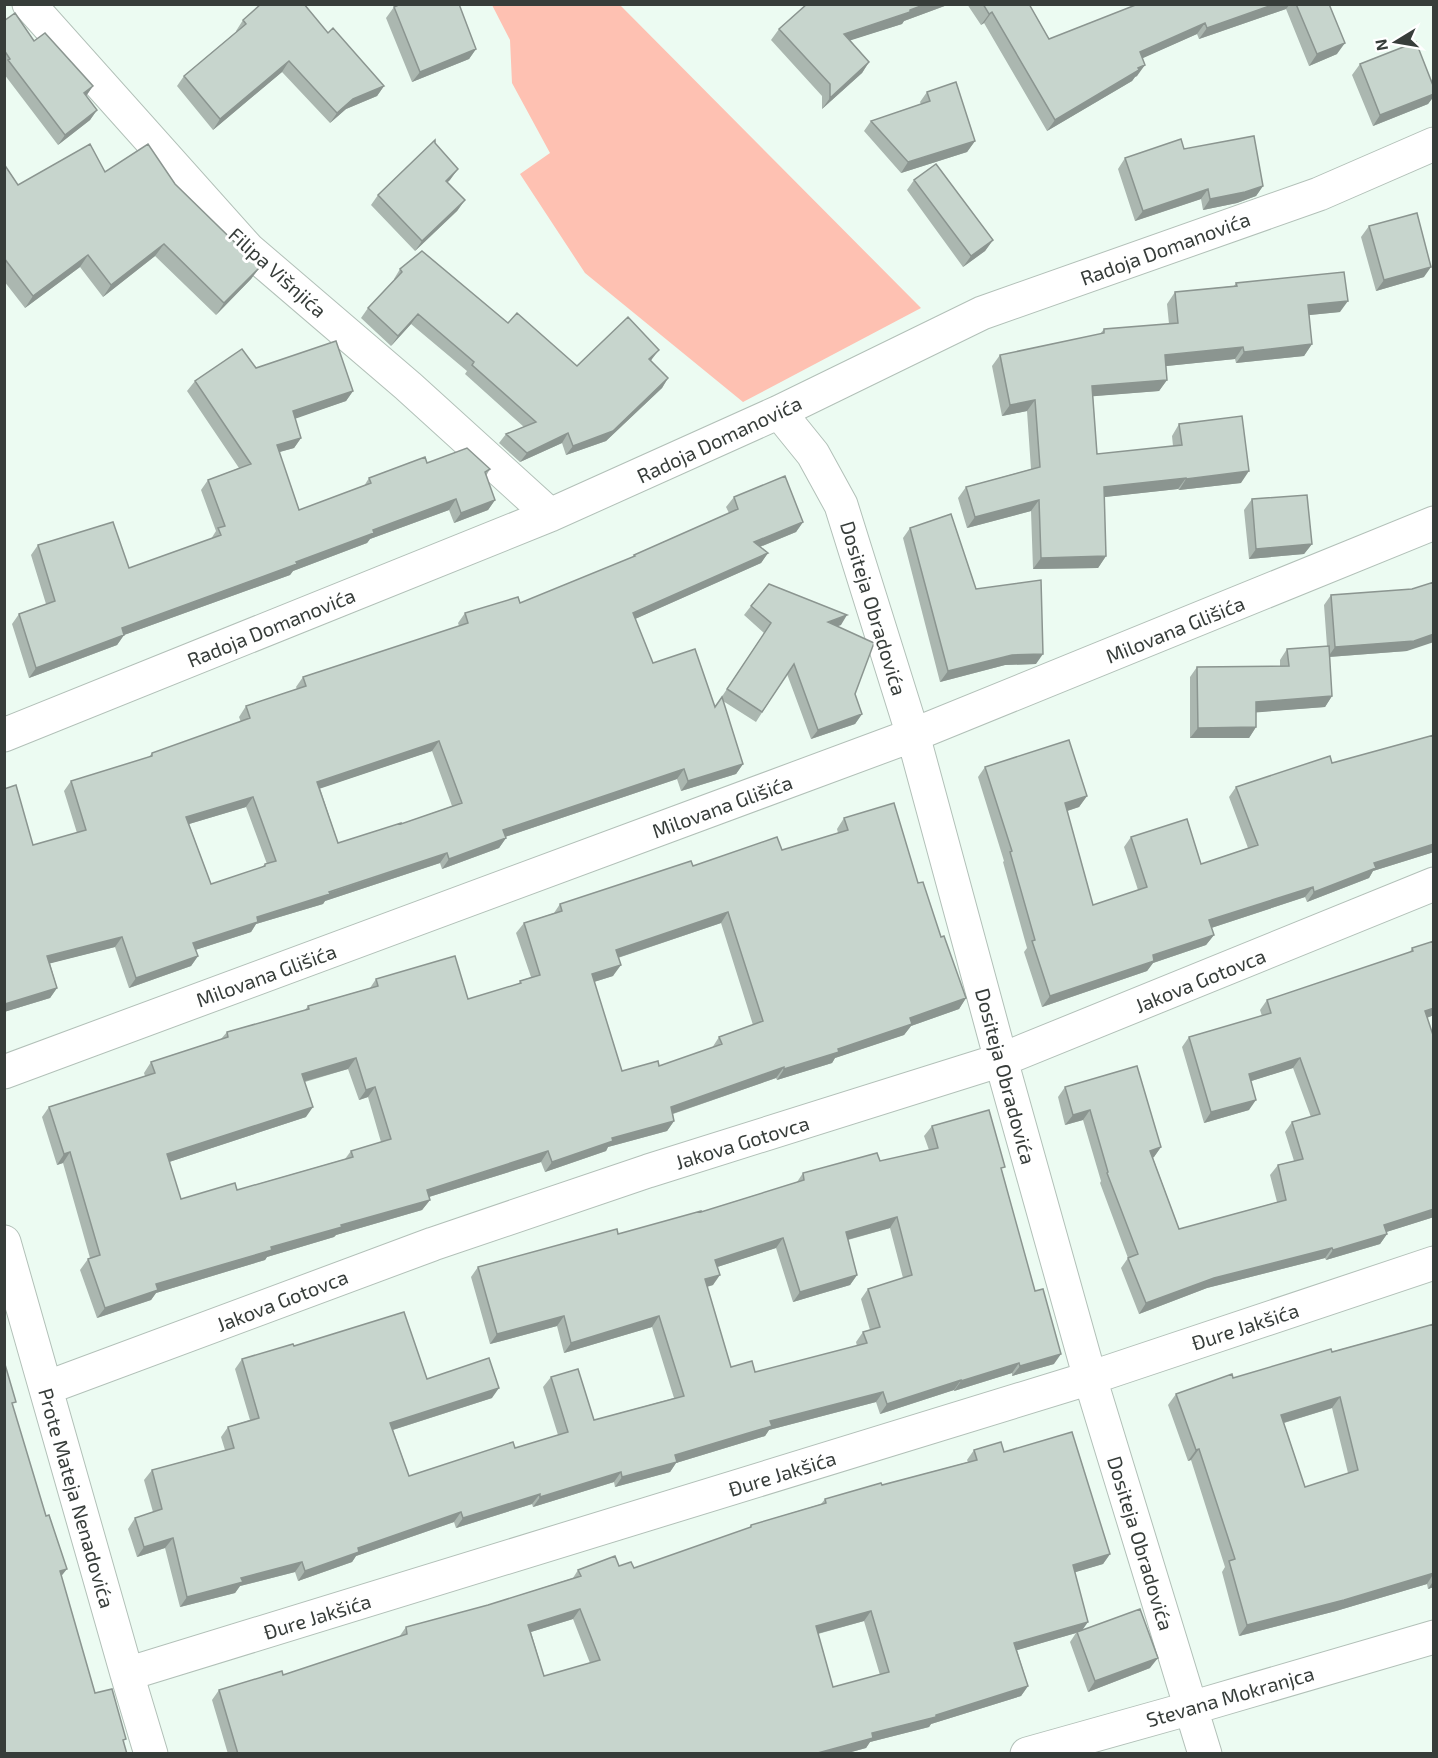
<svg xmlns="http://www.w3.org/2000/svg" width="1438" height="1758" viewBox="0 0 1438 1758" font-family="'Exo 2',sans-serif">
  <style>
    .grass { fill: #fec1b2 }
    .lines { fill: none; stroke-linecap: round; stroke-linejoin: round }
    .minor-casing { stroke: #b2c0b8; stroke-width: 35 }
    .minor { stroke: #fff; stroke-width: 33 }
    .wall { fill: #abb7b0; fill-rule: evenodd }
    .shaded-wall { fill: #8b9590 }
    .building { fill: #c7d5cd; stroke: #8b9590; stroke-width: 1.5; fill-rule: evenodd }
    .labels { text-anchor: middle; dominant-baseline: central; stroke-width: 6; stroke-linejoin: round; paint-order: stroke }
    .street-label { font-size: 20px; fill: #373d3a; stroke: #fff }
  </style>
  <rect width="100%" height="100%" fill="#ecfbf2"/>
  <path class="grass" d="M492,5H620L921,308L743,402L585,273L520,174L550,153L512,83L510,40Z"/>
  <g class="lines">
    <g class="minor-casing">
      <path id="minor" d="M29,4L248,249L408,386L550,515
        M779,412L813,454L841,505L913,735L1001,1060L1090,1378L1205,1754
        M4,735L550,515L779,412L982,313L1319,194L1434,144
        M4,1072L913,735L1434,523
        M4,1242L127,1674L151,1754
        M46,1388L433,1244L648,1171L1001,1060L1434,884
        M127,1674L1090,1378L1434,1263
        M1027,1754L1191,1708L1434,1637"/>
    </g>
    <use href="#minor" class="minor"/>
  </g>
  <path class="wall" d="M807,4H950L904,21L902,24L850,40L869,62L862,73L822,109V96L771,40L779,29Z
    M967,4H1029L1049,39L1138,4H1329L1337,54L1309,66L1286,9L1199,39L1197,34L1142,58L1137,76L1135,77L1132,81L1047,131L984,23L981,25Z
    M394,7L476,49L469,59L412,82L386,18Z
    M243,20L328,33L384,86L377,96L346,109L330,123L282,72L213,130L177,86L184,76L236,32V31Z
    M4,21L34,41L93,86L86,96L97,110L90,120L58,145L4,74Z
    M1360,64L1434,88V96L1428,104L1373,126L1352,75Z
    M927,92L975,141L967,152L901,173L864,131L871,121L921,104L920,102Z
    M435,143L458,169L447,183L465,200L457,211L415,251L371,205L378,195Z
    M1184,149L1263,186L1256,196L1237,203L1203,210L1201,199L1135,221L1118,169L1125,158Z
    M4,164L18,185L105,172L175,184L260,267L251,279L216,315L155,256L103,297L80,267L25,308L4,281Z
    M914,180L993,240L985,251L963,267L907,190Z
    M1369,226L1424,277L1376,291L1361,237Z
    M400,269L508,323L577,366L652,359L651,361L668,378L662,388L606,441L566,455L562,443L520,462L499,443L506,434L524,427L465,374L467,371L411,324L391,346L361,318L368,308L394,280V279Z
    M1236,283L1340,312L1309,315L1312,344L1304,356L1236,363L1235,359L1166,366L1167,380L1159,391L1093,396L1097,454L1173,446L1172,436L1179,424L1241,483L1179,490L1178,489L1104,497L1106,556L1098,568L1033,569L1031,511L967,528L958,498L966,487L1031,469L1027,411L1002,416L992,366L1000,355L1100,334L1104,329L1169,324L1167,304L1175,292L1234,286Z
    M256,368L353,391L346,401L295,418L301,438L294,448L279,452L299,510L364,486L369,478L427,463L490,469L486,476L495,500L488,510L454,523L449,510L370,539L367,543L293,571L290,575L124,635L117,645L29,678L12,624L19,614L46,604L31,555L38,545L129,568L211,539L216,531L201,490L208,480L239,468L187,391L195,381Z
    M734,497L803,522L796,532L760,547L768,553L761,563L635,619L653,663L715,707L764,633L744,615L751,606L841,625L837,626L855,694L862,714L855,724L811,739L787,674L756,722L723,701L743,764L736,774L681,791L677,779L505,837L506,838L499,848L442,869L440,863L325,901L323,904L256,924L251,932L195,950L198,956L191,966L129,988L115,947L50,963L57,988L50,998L4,1012V789L33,845L77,833L64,791L71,781L149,757L152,753L241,722L239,717L246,706L297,689L296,687L303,677L459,626L458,623L465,613L520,603L633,557L634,555L729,513L726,507ZM432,751L452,806L401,824L338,843L320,788ZM246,807L267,864H265L262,867L211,884L189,824Z
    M1252,499L1312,544L1304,554L1249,559L1244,510Z
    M910,528L976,589L1036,664L1005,665L940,682L903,538Z
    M1331,595L1407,651L1329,657L1332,696L1325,707L1256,712V727L1249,738H1190V677L1197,667L1280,666V660L1287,649L1327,646L1324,605Z
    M1434,735V852L1373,871L1369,878L1307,902L1305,897L1211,928L1214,935L1206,945L1153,963L1147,971L1042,1007L1024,952L1027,948L1003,862L1004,861L978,777L985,767L1087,796L1079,807L1067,811L1093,905L1138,890L1124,847L1131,837L1201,864L1248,848L1229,797L1236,787L1332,763Z
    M844,818L918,883L941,937L966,998L959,1009L911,1026L904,1035L835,1058L832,1063L777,1080L776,1078L673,1114L674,1121L667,1131L608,1147L606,1151L545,1172L541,1162L429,1197L430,1200L422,1210L336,1235L334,1237L267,1257L265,1260L156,1293L151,1300L97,1318L80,1270L88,1259L90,1258L63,1163L57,1165L42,1117L49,1107L145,1076L144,1073L151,1062L221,1039L227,1032L305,1010L308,1006L370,988L376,979L468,999L518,984L520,981L531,977L516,933L524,923L554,913L560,904L693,866L782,850L838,833L837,829ZM721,923L753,1025L719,1037L712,1048L659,1066L622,1071L594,982L613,976L618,958ZM348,1069L359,1100L368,1097L381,1142L351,1151L345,1159L237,1190L181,1199L169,1162L306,1117L305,1082Z
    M1434,941V1015L1427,1018L1434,1038V1217L1386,1232L1387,1234L1380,1244L1326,1260L1325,1258L1207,1288L1139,1314L1121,1268L1128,1258L1100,1183L1101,1181L1083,1120L1065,1125L1058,1097L1065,1087L1161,1147L1153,1158L1179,1229L1277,1202L1270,1175L1278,1165L1294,1161L1285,1132L1292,1122L1311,1117L1293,1068L1251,1081L1249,1110L1204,1123L1182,1047L1189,1037L1262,1016L1260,1010L1267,1000L1410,952L1412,948Z
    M932,1126L1002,1171L1054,1364L1012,1376V1373L954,1391V1390L880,1414L876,1402L769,1430L765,1436L676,1463L670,1472L615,1487L614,1482L533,1507L532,1504L456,1528L454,1522L356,1556L352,1562L298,1581L295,1572L240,1586L235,1593L180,1607L165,1548L137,1557L128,1529L135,1518L153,1512L144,1480L152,1470L225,1450L221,1437L228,1427L250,1420L235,1369L242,1359L294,1346L427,1379L492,1398L393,1430L409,1476L515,1448L558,1435L543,1387L551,1377L594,1420L674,1398L652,1327L564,1353L557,1326L490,1344L471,1277L478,1267L618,1234L701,1212L797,1182L803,1173L880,1161L929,1150L924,1136ZM890,1228L903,1278L868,1289L861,1299L870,1330L863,1332L856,1342L857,1346L755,1372L731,1367L707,1287L713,1285L717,1267L776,1248L793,1302L850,1285L857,1275L848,1240Z
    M1434,1324V1587L1428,1589L1427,1584L1336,1611L1239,1636L1222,1572L1225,1567L1191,1460L1188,1461L1168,1405L1176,1394ZM1332,1408L1348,1473L1305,1487L1284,1423Z
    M974,1450L1004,1452L1110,1554L1103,1564L1075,1572L1083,1630L1150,1668L1088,1692L1070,1642L1076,1633L1017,1650L1028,1686L1021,1696L931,1724L929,1727L870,1742L866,1748L844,1754H228L212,1700L219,1690L283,1675L399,1637L406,1627L488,1605L573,1578L578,1570L619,1566L634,1568L749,1528L751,1525L821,1504L825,1499L882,1485L968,1462L967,1460ZM573,1619L590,1663L544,1676L531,1632ZM864,1621L880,1675L833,1687L818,1634Z"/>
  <path class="shaded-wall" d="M926,4H950L904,21L902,24L836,45L844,34Z
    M1275,4H1290L1286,9L1199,39L1207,28Z
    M992,12L984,23L981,25L989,14Z
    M1205,23L1197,34L1132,63L1140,52Z
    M1345,43L1337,54L1309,66L1317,54Z
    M476,49L469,59L412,82L420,72Z
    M289,61L282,72L213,130L220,119Z
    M869,62L862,73L822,109L830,98Z
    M1145,65L1137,76L1135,77L1132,81L1047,131L1055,120L1138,68Z
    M93,86L86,96L84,93Z
    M384,86L377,96L346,109L330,123L337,113L353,99Z
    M1434,94V96L1428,104L1373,126L1380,115Z
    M97,110L90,120L58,145L65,135Z
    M975,141L967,152L901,173L908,162Z
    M458,169L450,180L438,191L446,181Z
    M1263,186L1256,196L1237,203L1203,210L1210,199Z
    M1208,189L1201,199L1135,221L1143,211Z
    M465,200L457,211L415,251L422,241Z
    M993,240L985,251L963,267L971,256Z
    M164,244L155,256L103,297L111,285Z
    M88,255L80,267L25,308L33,296Z
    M260,267L251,279L216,315L224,303Z
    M1431,267L1424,277L1376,291L1384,280Z
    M1348,301L1340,312L1300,316L1308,305Z
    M418,314L411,324L391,346L398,336Z
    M1312,344L1304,356L1236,363L1244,352Z
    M1243,347L1235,359L1157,367L1165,355Z
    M659,350L652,359L643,369L649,359Z
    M668,378L662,388L606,441L566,455L573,446Z
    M1167,380L1159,391L1084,397L1092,386Z
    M353,391L346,401L286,422L293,411Z
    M1035,400L1027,411L1002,416L1010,405Z
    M568,433L562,443L520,462L527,453Z
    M301,438L294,448L269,455L277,445Z
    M1249,471L1241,483L1179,490L1186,479Z
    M1186,478L1178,489L1096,498L1104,487Z
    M456,499L449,510L370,539L367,543L293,571L290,575L124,635L117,645L29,678L36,668L122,628L296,562L373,530Z
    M495,500L488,510L454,523L461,513Z
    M1039,500L1031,511L967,528L975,517Z
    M803,522L796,532L747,552L754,542Z
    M1312,544L1304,554L1249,559L1256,549Z
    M768,553L761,563L626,623L633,613Z
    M1106,556L1098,568L1033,569L1041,558Z
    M847,615L841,625L821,632L828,622Z
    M1434,634V642L1407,651L1328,657L1335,647Z
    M1043,654L1036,664L1005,665L940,682L948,671L1012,655Z
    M1332,696L1325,707L1249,713L1256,702Z
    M862,714L855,724L811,739L818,730Z
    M1256,727L1249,738H1190L1198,728Z
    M439,741L432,751L310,792L317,782Z
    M743,764L736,774L681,791L688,781Z
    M684,769L677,779L496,840L503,830Z
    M1087,796L1079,807L1058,814L1065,803Z
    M253,797L246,807L179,827L186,817Z
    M506,838L499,848L442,869L449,859Z
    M1434,844V852L1373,871L1369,878L1307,902L1314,892L1374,863Z
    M447,853L440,863L325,901L323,904L256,924L251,932L186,953L193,943L257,917Z
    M1313,887L1305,897L1202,931L1209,920Z
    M728,912L721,923L608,961L616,950Z
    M1214,935L1206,945L1153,963L1147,971L1042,1007L1050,996L1153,955Z
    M122,937L115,947L40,966L47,956Z
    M198,956L191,966L129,988L136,978Z
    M621,965L613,976L584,985L592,974Z
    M57,988L50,998L4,1012L5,1004Z
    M966,998L959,1009L911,1026L904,1035L835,1058L832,1063L777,1080L784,1069L838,1049L910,1018Z
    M1434,1008V1015L1418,1021L1425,1011Z
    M356,1058L348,1069L295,1084L302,1074Z
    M1300,1058L1293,1068L1242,1084L1249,1074Z
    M784,1067L776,1078L663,1117L671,1107Z
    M375,1087L368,1097L359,1100L366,1090Z
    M1256,1100L1249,1110L1204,1123L1211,1112Z
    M313,1107L306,1117L160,1165L167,1154Z
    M1090,1110L1083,1120L1065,1125L1073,1115Z
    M674,1121L667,1131L608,1147L606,1151L545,1172L552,1162L612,1138Z
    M1161,1147L1154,1157L1143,1161L1150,1151Z
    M548,1151L541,1162L419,1200L427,1190Z
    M70,1152L63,1163L57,1165L64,1154Z
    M430,1200L422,1210L336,1235L334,1237L267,1257L265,1260L156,1293L151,1300L97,1318L105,1308L156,1284L341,1225Z
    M1434,1209V1217L1377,1235L1384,1225Z
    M897,1217L890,1228L839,1242L846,1232Z
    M1387,1234L1380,1244L1326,1260L1333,1250Z
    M783,1238L776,1248L708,1270L715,1260Z
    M1332,1248L1325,1258L1207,1288L1139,1314L1146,1303L1214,1278Z
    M720,1275L713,1285L698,1289L705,1279Z
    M857,1275L850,1285L793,1302L800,1292Z
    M564,1316L557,1326L490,1344L497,1334Z
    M659,1316L652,1327L564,1353L571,1343Z
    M1061,1354L1054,1364L1012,1376L1020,1366Z
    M1019,1363L1012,1373L954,1391L961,1381Z
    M961,1380L954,1390L880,1414L887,1404Z
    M499,1388L492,1398L383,1433L390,1423Z
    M883,1392L876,1402L769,1430L765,1436L676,1463L670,1472L615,1487L622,1477L675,1455L770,1421Z
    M1340,1397L1332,1408L1273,1426L1281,1415Z
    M1199,1449L1191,1460L1188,1461L1196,1450Z
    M621,1472L614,1482L533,1507L540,1497Z
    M540,1494L532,1504L456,1528L463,1518Z
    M461,1512L454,1522L356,1556L352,1562L298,1581L305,1571L358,1548Z
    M173,1538L165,1548L137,1557L144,1547Z
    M1110,1554L1103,1564L1066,1575L1073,1565Z
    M302,1562L295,1572L240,1586L235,1593L180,1607L187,1597L241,1578Z
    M67,1569L59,1579L60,1571Z
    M1434,1573L1427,1584L1336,1611L1239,1636L1247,1625Z
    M1434,1580V1587L1428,1589Z
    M580,1609L573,1619L521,1635L528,1625Z
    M871,1611L864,1621L809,1636L816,1626Z
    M1088,1622L1081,1632H1077L1076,1633L1007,1653L1014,1643Z
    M1158,1658L1150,1668L1088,1692L1095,1681Z
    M1028,1686L1021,1696L931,1724L929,1727L870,1742L866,1748L844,1754H814L872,1733L936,1715Z"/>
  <path class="building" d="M261,4H304L328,33L333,28L384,86L353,99L337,113L289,61L220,119L184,76L246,24L243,20Z
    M401,4H459L476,49L420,72L394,7Z
    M807,4H926L910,10V12L844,34L869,62L830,98V84L779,29Z
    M983,4H1029L1049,39L1138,4H1275L1207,28L1205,23L1140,52L1145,65L1138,68L1139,70L1055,120L992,12L989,14Z
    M1296,4H1329L1345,43L1317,54Z
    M15,13L34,41L45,33L93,86L84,93L97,110L65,135L8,60L10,59L4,50V21Z
    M1416,42L1434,88V94L1380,115L1360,64Z
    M956,82L975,141L908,162L871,121L930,101L927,92Z
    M1254,136L1263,186L1245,192L1210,199L1208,189L1143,211L1125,158L1181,139L1184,149Z
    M435,140V143L458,169L446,181L465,200L422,241L378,195Z
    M90,144L105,172L148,144L175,184L260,267L224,303L164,244L111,285L88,255L33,296L4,258V164L18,185Z
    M936,164L993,240L971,256L914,180Z
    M1417,213L1431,267L1384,280L1369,226Z
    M422,251L508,323L517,313L577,366L628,317L659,350L649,359L668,378L613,431L573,446L568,433L527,453L506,434L536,422L472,365L474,362L418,314L398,336L368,308L402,272L400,269Z
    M1344,272L1348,301L1308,305L1312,344L1244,352L1243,347L1165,355L1167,380L1092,386L1097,454L1182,445L1179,424L1242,416L1249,471L1186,479V478L1104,487L1106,556L1041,558L1039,500L975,517L966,487L1040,467L1035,400L1010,405L1000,355L1104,333V329L1178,323L1175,292L1237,286L1236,283Z
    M336,341L353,391L293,411L301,438L277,445L299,510L371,483L369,478L425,457L427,463L467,448L490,469L485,472L495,500L461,513L456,499L373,530L374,533L296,562L297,564L122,628L124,635L36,668L19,614L55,601L38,545L113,522L129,568L221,535L218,528L225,526L208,480L251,464L195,381L242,349L256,368Z
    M785,476L803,522L754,542L768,553L633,613L653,663L695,649L715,707L722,697L743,764L688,781L684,769L503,830L506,838L449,859L447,853L329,892L330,894L257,917L258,922L193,943L198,956L136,978L122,937L47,956L57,988L5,1004L4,789L16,785L33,845L86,830L71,781L152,756V753L250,718L246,706L306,686L303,677L468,623L465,613L518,597L520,603L635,556L634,555L738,509L734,497ZM439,741L462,803L401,824V823L338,843L317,782ZM253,797L276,861L265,864V866L211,884L186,817Z
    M1307,495L1312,544L1256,549L1252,499Z
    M951,514L976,589L1041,580L1043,654L1012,655L948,671L910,528Z
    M1434,582V634L1414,641L1335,647L1331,595L1412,589Z
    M769,584L847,615L828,622L874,643L855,694L862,714L818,730L794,664L762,712L727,689L771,623L751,606Z
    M1329,646L1332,696L1256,702V727L1198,728L1197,667L1289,666L1287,649Z
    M1434,735V844L1374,863L1376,868L1314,892L1313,887L1209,920L1214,935L1153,955L1154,961L1050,996L1032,941L1035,940L1010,852L1012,851L985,767L1069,740L1087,796L1065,803L1093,905L1147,887L1131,837L1187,819L1201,864L1258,845L1236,787L1330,756L1332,763Z
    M894,803L918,883L923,882L941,937L944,936L966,998L910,1018L912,1024L838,1049L839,1052L784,1069V1067L671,1107L674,1121L612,1138L613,1141L552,1162L548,1151L427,1190L430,1200L341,1225L342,1227L271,1247L272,1250L156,1284L158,1290L105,1308L88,1259L100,1255L70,1152L64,1154L49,1107L155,1073L151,1062L228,1037L227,1032L309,1009L308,1006L378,986L376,979L455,956L468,999L521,983L520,981L540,975L524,923L562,911L560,904L691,861L693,866L777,837L782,850L848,830L844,818ZM728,912L763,1021L719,1037L722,1044L659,1066L658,1061L622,1071L592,974L621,965L616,950ZM356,1058L366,1090L375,1087L391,1139L351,1151L353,1157L237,1190L235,1183L181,1199L167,1154L313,1107L302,1074Z
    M1434,941V1008L1425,1011L1434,1038V1209L1384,1225L1387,1234L1333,1250L1332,1248L1214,1278L1146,1303L1128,1258L1138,1254L1107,1173L1108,1172L1090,1110L1073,1115L1065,1087L1137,1066L1161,1147L1150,1151L1179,1229L1286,1200L1278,1165L1303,1159L1292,1122L1320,1114L1300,1058L1249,1074L1256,1100L1211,1112L1189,1037L1271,1013L1267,1000L1413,951L1412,948Z
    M989,1110L1005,1167L1001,1168L1035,1291L1043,1289L1061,1354L1020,1366L1019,1363L961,1381V1380L887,1404L883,1392L770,1421L772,1426L675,1455L677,1462L622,1477L621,1472L540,1497V1494L463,1518L461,1512L358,1548L359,1552L305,1571L302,1562L241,1578L243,1582L187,1597L173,1538L144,1547L135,1518L162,1509L152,1470L234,1448L228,1427L259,1418L242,1359L293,1344L294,1346L404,1312L427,1379L489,1358L499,1388L390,1423L409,1476L513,1442L515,1448L568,1432L551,1377L578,1369L594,1420L684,1396L659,1316L571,1343L564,1316L497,1334L478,1267L617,1229L618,1234L701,1211V1212L804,1180L803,1173L877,1153L880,1161L938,1148L932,1126ZM897,1217L912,1275L868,1289L880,1327L863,1332L867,1343L755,1372L752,1361L731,1367L705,1279L720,1275L715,1260L783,1238L800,1292L857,1275L846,1232Z
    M1434,1324V1573L1344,1600L1247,1625L1229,1561L1235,1559L1199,1449L1196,1450L1176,1394L1232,1374L1233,1378L1331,1349L1332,1352ZM1340,1397L1358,1470L1305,1487L1281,1415Z
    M4,1361L16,1402L12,1403L46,1516L49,1515L67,1569L60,1571L95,1693L112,1689L126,1739L123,1740L127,1754H4Z
    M1072,1432L1110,1554L1073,1565L1088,1622L1014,1643L1028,1686L936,1715V1717L872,1733L873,1738L814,1754H238L219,1690L282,1671L283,1675L407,1634L406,1627L488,1605L581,1576L578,1570L615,1556L619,1566L631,1562L634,1568L751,1527V1525L826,1503L825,1499L881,1483L882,1485L977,1460L974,1450L1001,1442L1004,1452ZM580,1609L600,1660L544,1676L528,1625ZM871,1611L889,1672L833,1687L816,1626Z
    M1140,1609L1158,1658L1095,1681L1077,1632Z"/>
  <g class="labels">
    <g class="street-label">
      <text transform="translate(1165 248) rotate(-20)">Radoja Domanovića</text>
      <text transform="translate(278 272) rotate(42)">Filipa Višnjića</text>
      <text transform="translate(719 439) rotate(-25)">Radoja Domanovića</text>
      <text transform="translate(874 608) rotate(73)">Dositeja Obradovića</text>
      <text transform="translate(271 627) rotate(-22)">Radoja Domanovića</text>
      <text transform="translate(1175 629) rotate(-22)">Milovana Glišića</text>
      <text transform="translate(722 806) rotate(-20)">Milovana Glišića</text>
      <text transform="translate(266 975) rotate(-20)">Milovana Glišića</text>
      <text transform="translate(1200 980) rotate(-22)">Jakova Gotovca</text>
      <text transform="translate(1006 1076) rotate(75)">Dositeja Obradovića</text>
      <text transform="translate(742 1142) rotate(-17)">Jakova Gotovca</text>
      <text transform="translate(282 1300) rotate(-21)">Jakova Gotovca</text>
      <text transform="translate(1245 1326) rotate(-18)">Đure Jakšića</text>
      <text transform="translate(782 1473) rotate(-17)">Đure Jakšića</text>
      <text transform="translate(77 1498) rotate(74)">Prote Mateja Nenadovića</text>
      <text transform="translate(1141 1543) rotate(73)">Dositeja Obradovića</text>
      <text transform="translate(317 1616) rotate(-17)">Đure Jakšića</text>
      <text transform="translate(1230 1696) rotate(-16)">Stevana Mokranjca</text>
    </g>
  </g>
  <rect width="1438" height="1758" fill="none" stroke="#373d3a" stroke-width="12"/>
  <g transform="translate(1396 42) rotate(259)" stroke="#ffffff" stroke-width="4.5" paint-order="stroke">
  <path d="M0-4.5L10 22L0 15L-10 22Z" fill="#373d3a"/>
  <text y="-9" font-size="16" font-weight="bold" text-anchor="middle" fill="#373d3a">N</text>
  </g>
</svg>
